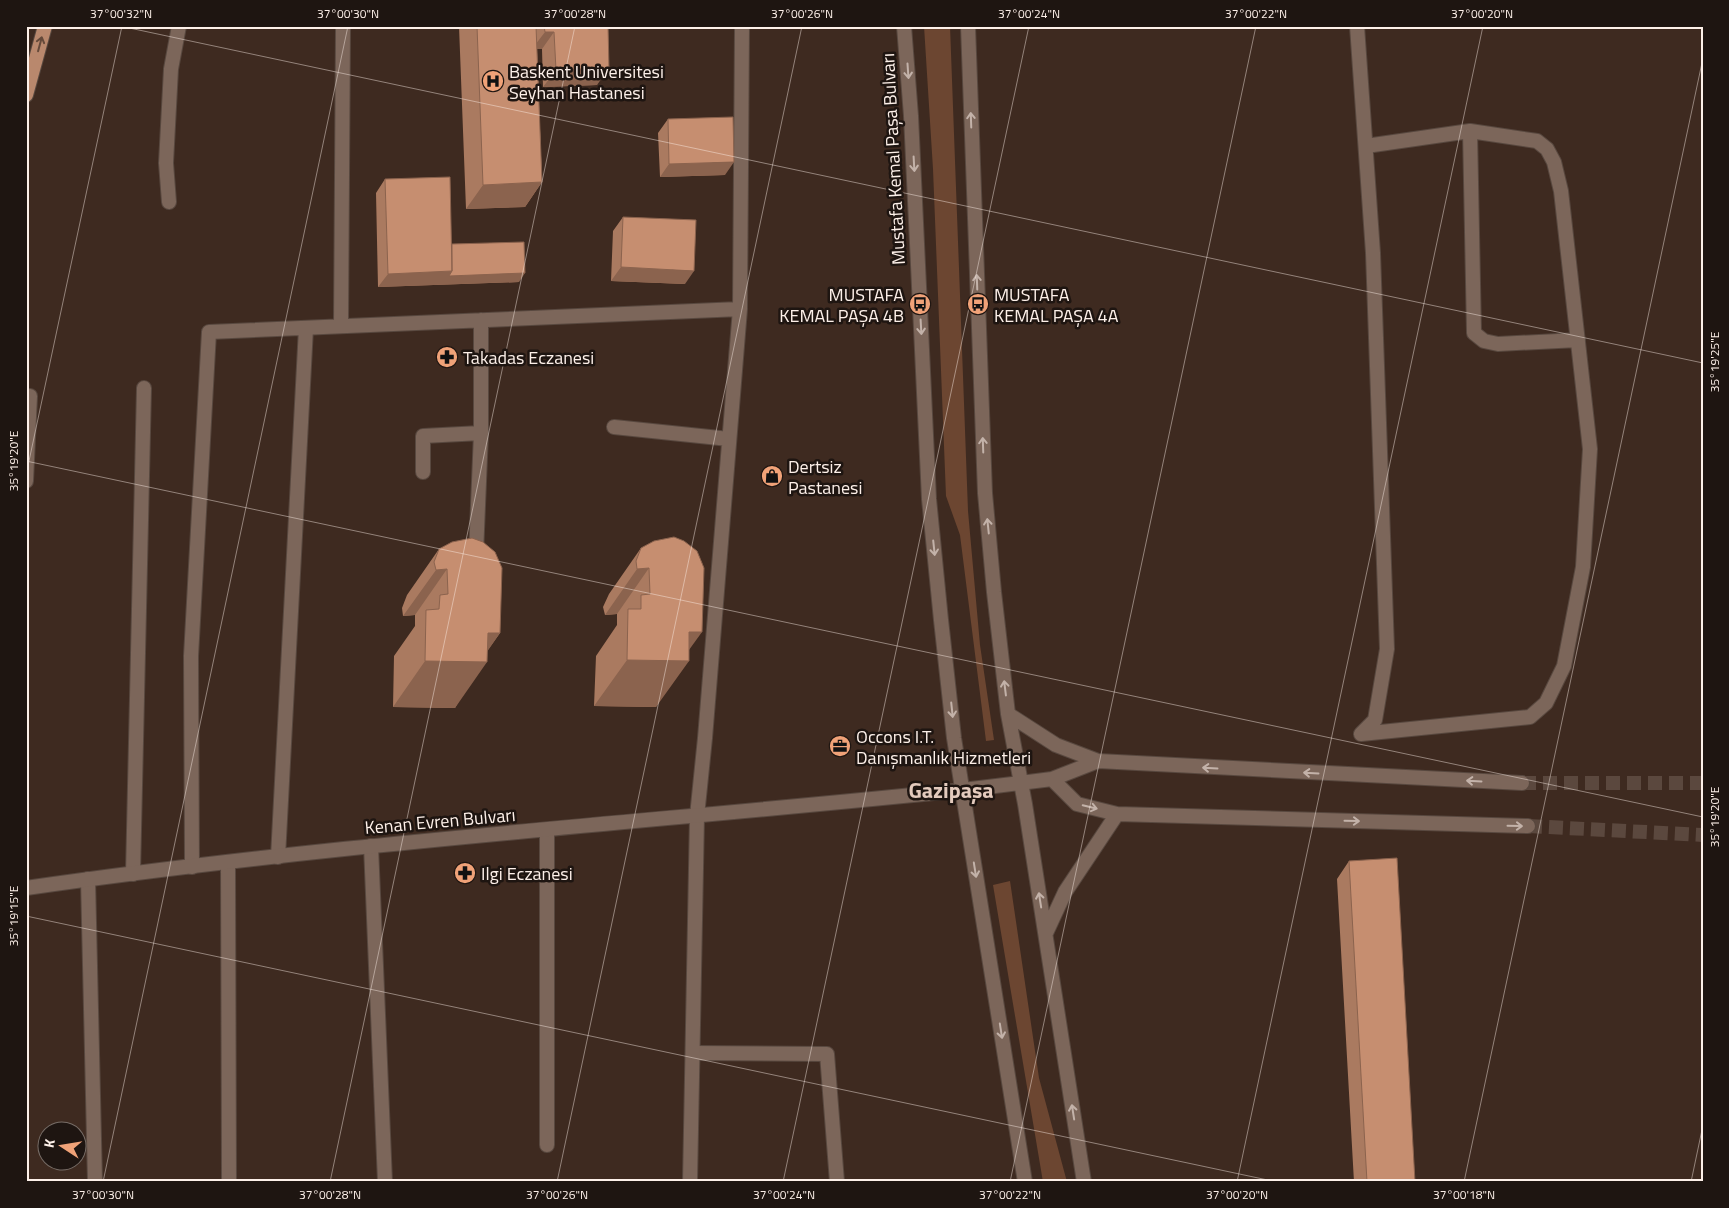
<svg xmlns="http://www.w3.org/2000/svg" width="1729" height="1208" viewBox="0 0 1729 1208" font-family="'Titillium Web',sans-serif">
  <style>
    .green { fill: #6c4631 }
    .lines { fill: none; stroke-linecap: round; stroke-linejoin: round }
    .secondary-tunnel { stroke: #5b483e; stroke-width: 14; stroke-dasharray: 14 7; stroke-linecap: butt }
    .minor-casing { stroke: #58483f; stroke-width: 16 }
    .tertiary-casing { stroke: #58483f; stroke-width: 16 }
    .secondary-casing { stroke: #58483f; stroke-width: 16 }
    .primary-casing { stroke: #58483f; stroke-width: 16 }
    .minor { stroke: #7c665a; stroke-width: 14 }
    .tertiary { stroke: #7c665a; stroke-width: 14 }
    .secondary { stroke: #7c665a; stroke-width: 14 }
    .primary { stroke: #b9886d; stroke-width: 14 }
    .wall { fill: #aa7a60 }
    .shaded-wall { fill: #8b634e }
    .building { fill: #c68e70; stroke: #8b634e }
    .oneway { stroke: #64493a }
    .oneway2 { stroke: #c3b2a9 }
    .ticks { fill: none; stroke: #fdf0e9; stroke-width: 1; stroke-opacity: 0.45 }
    .labels { text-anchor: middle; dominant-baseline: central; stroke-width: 5; stroke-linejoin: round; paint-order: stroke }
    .poi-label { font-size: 18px; fill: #fdf0e9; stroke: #1e1511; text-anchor: start }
    .street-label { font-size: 18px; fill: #fdf0e9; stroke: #1e1511 }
    .district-label { font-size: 22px; font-weight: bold; fill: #e3cabd; stroke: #1e1511 }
    .neatline { fill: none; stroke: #fdf0e9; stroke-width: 2 }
    .ticks-label { font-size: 12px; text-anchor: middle; fill: #fdf0e9 }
  </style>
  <rect width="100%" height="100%" fill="#3e2a20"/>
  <path class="green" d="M924,26H950L968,511L980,645L994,740L986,741L960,535L946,496L933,169Z
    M1010,881L1039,1078L1067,1182H1043L993,885Z"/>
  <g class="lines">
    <path class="secondary-tunnel" d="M1522,783H1703
      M1528,826L1703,835"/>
    <g class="minor-casing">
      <path id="minor" d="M1357,26L1373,253L1387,649L1375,720L1361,734
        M1470,131L1474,333L1484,341L1498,344L1578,340
        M169,202L166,163L171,69L179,26
        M341,326L343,26
        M614,427L729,439
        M423,472V436L481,433
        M26,481L30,396
        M476,554L481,433V320
        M1361,734L1530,717L1546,703L1564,666L1583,567L1590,449L1561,191L1554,162L1547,149L1537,141L1470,131L1366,146
        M697,816L705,738L740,309L742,26
        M547,830V1145
        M371,846L385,1182
        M278,857L306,328
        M228,863L229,1182
        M192,867L191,656L209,332L740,309
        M133,874L144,388
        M88,879L95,1182
        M693,1053L827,1054L837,1182"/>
    </g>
    <g class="tertiary-casing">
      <path id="tertiary" d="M690,1182L697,816"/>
    </g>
    <g class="secondary-casing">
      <path id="secondary" d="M904,26L911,116L929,499L941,620L954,738L1025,1182
        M968,26L985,493L994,592L1008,714L1025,804L1084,1182
        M1008,714L1056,745L1098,761
        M1052,779L1077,804L1117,814L1528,826
        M26,888C337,843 651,822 963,790L1052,779L1098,761L1522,783
        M1046,933L1065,892L1117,814"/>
    </g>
    <g class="primary-casing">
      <path id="primary" d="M26,95L45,26"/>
    </g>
    <use href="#minor" class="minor"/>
    <use href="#tertiary" class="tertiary"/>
    <use href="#secondary" class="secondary"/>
    <use href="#primary" class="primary"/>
  </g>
  <path class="wall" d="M459,26H608L597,85L543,87L542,49H537L542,182L525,207L466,209Z
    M668,119L725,175L660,177L658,133Z
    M385,179L452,244L519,282L378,287L376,193Z
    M623,217L685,284L611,281L613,231Z
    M641,548L689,650L656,707L594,706L596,656L617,625V614L605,615L603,607L609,594Z
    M439,549L500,633L487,651L455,708L393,707L394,656L415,626V615L403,616L402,608L407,595Z
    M1349,861L1415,1182H1354L1337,879Z"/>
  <path class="shaded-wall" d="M545,32H554L542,49H532Z
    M609,68L597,85L543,87L556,70Z
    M734,162L725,175L660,177L669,164Z
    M542,182L525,207L466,209L483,185Z
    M621,267L694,271L685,284L611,281Z
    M452,271L525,273L519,282L378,287L388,274Z
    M649,568L617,614L605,615L637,569Z
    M447,569L415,615L403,616L436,570Z
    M689,632H702L681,661H689L656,707L594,706L627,660Z
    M488,633H500L480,662H487L455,708L393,707L425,661Z"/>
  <path class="building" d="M477,26H536L542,182L483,185Z
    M544,26H608L609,68L556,70L554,32H545Z
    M733,117L734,162L669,164L668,119Z
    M450,177L452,271L388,274L385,179Z
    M623,217L696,220L694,271L621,267Z
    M524,242L525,273L449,276L452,271V244Z
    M674,537L684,541L697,551L704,568L702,632H689V661L627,660L628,609H641V595L650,594L649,568L637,569L636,561L641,548L654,541Z
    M472,538L483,542L495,552L502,568L500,633H488L487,662L425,661L426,610L439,609L440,595L448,594L447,569L436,570L434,562L439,549L452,542Z
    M1397,858L1415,1182H1367L1349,861Z"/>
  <defs><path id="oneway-shaft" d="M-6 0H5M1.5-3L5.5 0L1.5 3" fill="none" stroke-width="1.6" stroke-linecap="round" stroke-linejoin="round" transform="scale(1.25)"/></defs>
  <use class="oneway" href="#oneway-shaft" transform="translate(40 44) rotate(-75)"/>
  <g class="oneway2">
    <use href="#oneway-shaft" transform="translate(908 71) rotate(86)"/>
    <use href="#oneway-shaft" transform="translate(971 120) rotate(-92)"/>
    <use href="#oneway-shaft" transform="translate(914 164) rotate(87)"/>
    <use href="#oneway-shaft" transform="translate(977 282) rotate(-92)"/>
    <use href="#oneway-shaft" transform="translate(921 327) rotate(87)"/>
    <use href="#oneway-shaft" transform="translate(983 445) rotate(-92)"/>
    <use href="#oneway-shaft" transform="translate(988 526) rotate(-96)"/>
    <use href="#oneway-shaft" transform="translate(934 548) rotate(84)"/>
    <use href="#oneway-shaft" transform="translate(1005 688) rotate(-97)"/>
    <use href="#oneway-shaft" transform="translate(952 710) rotate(84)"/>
    <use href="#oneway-shaft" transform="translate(1210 768) rotate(-177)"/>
    <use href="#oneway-shaft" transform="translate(1311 773) rotate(-177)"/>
    <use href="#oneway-shaft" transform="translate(1474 781) rotate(-177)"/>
    <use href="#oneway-shaft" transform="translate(1090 807) rotate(14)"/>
    <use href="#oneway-shaft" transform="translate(1352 821) rotate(1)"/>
    <use href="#oneway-shaft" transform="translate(1515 826) rotate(1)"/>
    <use href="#oneway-shaft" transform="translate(975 870) rotate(81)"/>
    <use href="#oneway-shaft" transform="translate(1040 900) rotate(-99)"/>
    <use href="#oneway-shaft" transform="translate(1001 1031) rotate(81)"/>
    <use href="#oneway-shaft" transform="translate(1073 1112) rotate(-99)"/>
  </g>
  <path class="ticks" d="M120,26L1703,363M26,461L1703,817M26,475L122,26M26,916L1277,1182M103,1182L348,26M330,1182L575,26M557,1182L802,26M783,1182L1029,26M1010,1182L1256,26M1237,1182L1483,26M1464,1182L1703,58M1691,1182L1703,1125"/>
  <defs>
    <g id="hospital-disc" transform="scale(1.125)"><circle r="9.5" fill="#f0a278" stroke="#1e1511"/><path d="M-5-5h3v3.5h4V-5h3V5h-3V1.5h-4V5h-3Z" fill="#111"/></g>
    <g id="bus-disc" transform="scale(1.125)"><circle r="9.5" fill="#f0a278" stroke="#1e1511"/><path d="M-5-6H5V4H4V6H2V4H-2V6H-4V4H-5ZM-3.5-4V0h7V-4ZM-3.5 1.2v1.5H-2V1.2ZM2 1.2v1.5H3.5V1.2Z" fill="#111"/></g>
    <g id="pharmacy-disc" transform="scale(1.125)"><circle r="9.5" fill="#f0a278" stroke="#1e1511"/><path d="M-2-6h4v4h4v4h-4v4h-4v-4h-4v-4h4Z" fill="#111"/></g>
    <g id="shop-disc" transform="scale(1.125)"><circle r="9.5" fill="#f0a278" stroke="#1e1511"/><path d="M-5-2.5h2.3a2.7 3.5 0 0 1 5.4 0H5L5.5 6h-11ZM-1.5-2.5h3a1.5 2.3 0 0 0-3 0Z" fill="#111"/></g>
    <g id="office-disc" transform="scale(1.125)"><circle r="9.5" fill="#f0a278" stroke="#1e1511"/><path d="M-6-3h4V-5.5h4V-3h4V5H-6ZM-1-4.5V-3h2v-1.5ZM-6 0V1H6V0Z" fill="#111"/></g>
  </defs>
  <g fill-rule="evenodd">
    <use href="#hospital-disc" x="493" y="81"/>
    <use href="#bus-disc" x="920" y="304"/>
    <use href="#bus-disc" x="978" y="304"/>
    <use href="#pharmacy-disc" x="447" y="357"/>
    <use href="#shop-disc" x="772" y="476"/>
    <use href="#office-disc" x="840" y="746"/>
    <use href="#pharmacy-disc" x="465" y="873"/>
  </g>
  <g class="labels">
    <g class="poi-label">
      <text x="509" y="71">Baskent Universitesi<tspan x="509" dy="21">Seyhan Hastanesi</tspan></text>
      <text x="904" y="294" text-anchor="end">MUSTAFA<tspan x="904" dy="21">KEMAL PAŞA 4B</tspan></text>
      <text x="994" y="294">MUSTAFA<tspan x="994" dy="21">KEMAL PAŞA 4A</tspan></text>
      <text x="463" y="357">Takadas Eczanesi</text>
      <text x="788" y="466">Dertsiz<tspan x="788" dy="21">Pastanesi</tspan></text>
      <text x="856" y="736">Occons I.T.<tspan x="856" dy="21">Danışmanlık Hizmetleri</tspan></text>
      <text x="481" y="873">Ilgi Eczanesi</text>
    </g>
    <g class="street-label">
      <text transform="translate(893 159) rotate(-93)">Mustafa Kemal Paşa Bulvarı</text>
      <text transform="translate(440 821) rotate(-5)">Kenan Evren Bulvarı</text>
    </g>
    <g class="district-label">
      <text x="951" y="790">Gazipaşa</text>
    </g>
  </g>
  <rect width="1729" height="1208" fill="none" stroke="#1e1511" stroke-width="55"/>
  <g transform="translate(62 1146) rotate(282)"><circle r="24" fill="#1e1511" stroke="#776d67"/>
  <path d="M0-4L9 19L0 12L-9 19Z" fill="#f0a278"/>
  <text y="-8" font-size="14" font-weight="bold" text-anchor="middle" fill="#fdf0e9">K</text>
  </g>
  <rect x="28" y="28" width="1674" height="1152" class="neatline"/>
  <g class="ticks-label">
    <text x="121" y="18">37°00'32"N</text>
    <text x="348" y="18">37°00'30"N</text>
    <text x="575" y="18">37°00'28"N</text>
    <text x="802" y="18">37°00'26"N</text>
    <text x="1029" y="18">37°00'24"N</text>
    <text x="1256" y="18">37°00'22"N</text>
    <text x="1482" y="18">37°00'20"N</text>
    <text transform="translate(1715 362) rotate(-90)" y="4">35°19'25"E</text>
    <text transform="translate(14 461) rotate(-90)" y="4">35°19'20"E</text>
    <text transform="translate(1715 817) rotate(-90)" y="4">35°19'20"E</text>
    <text transform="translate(14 916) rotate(-90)" y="4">35°19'15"E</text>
    <text x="103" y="1199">37°00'30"N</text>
    <text x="330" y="1199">37°00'28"N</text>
    <text x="557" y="1199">37°00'26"N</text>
    <text x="784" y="1199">37°00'24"N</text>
    <text x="1010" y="1199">37°00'22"N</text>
    <text x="1237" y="1199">37°00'20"N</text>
    <text x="1464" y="1199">37°00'18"N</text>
  </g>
</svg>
